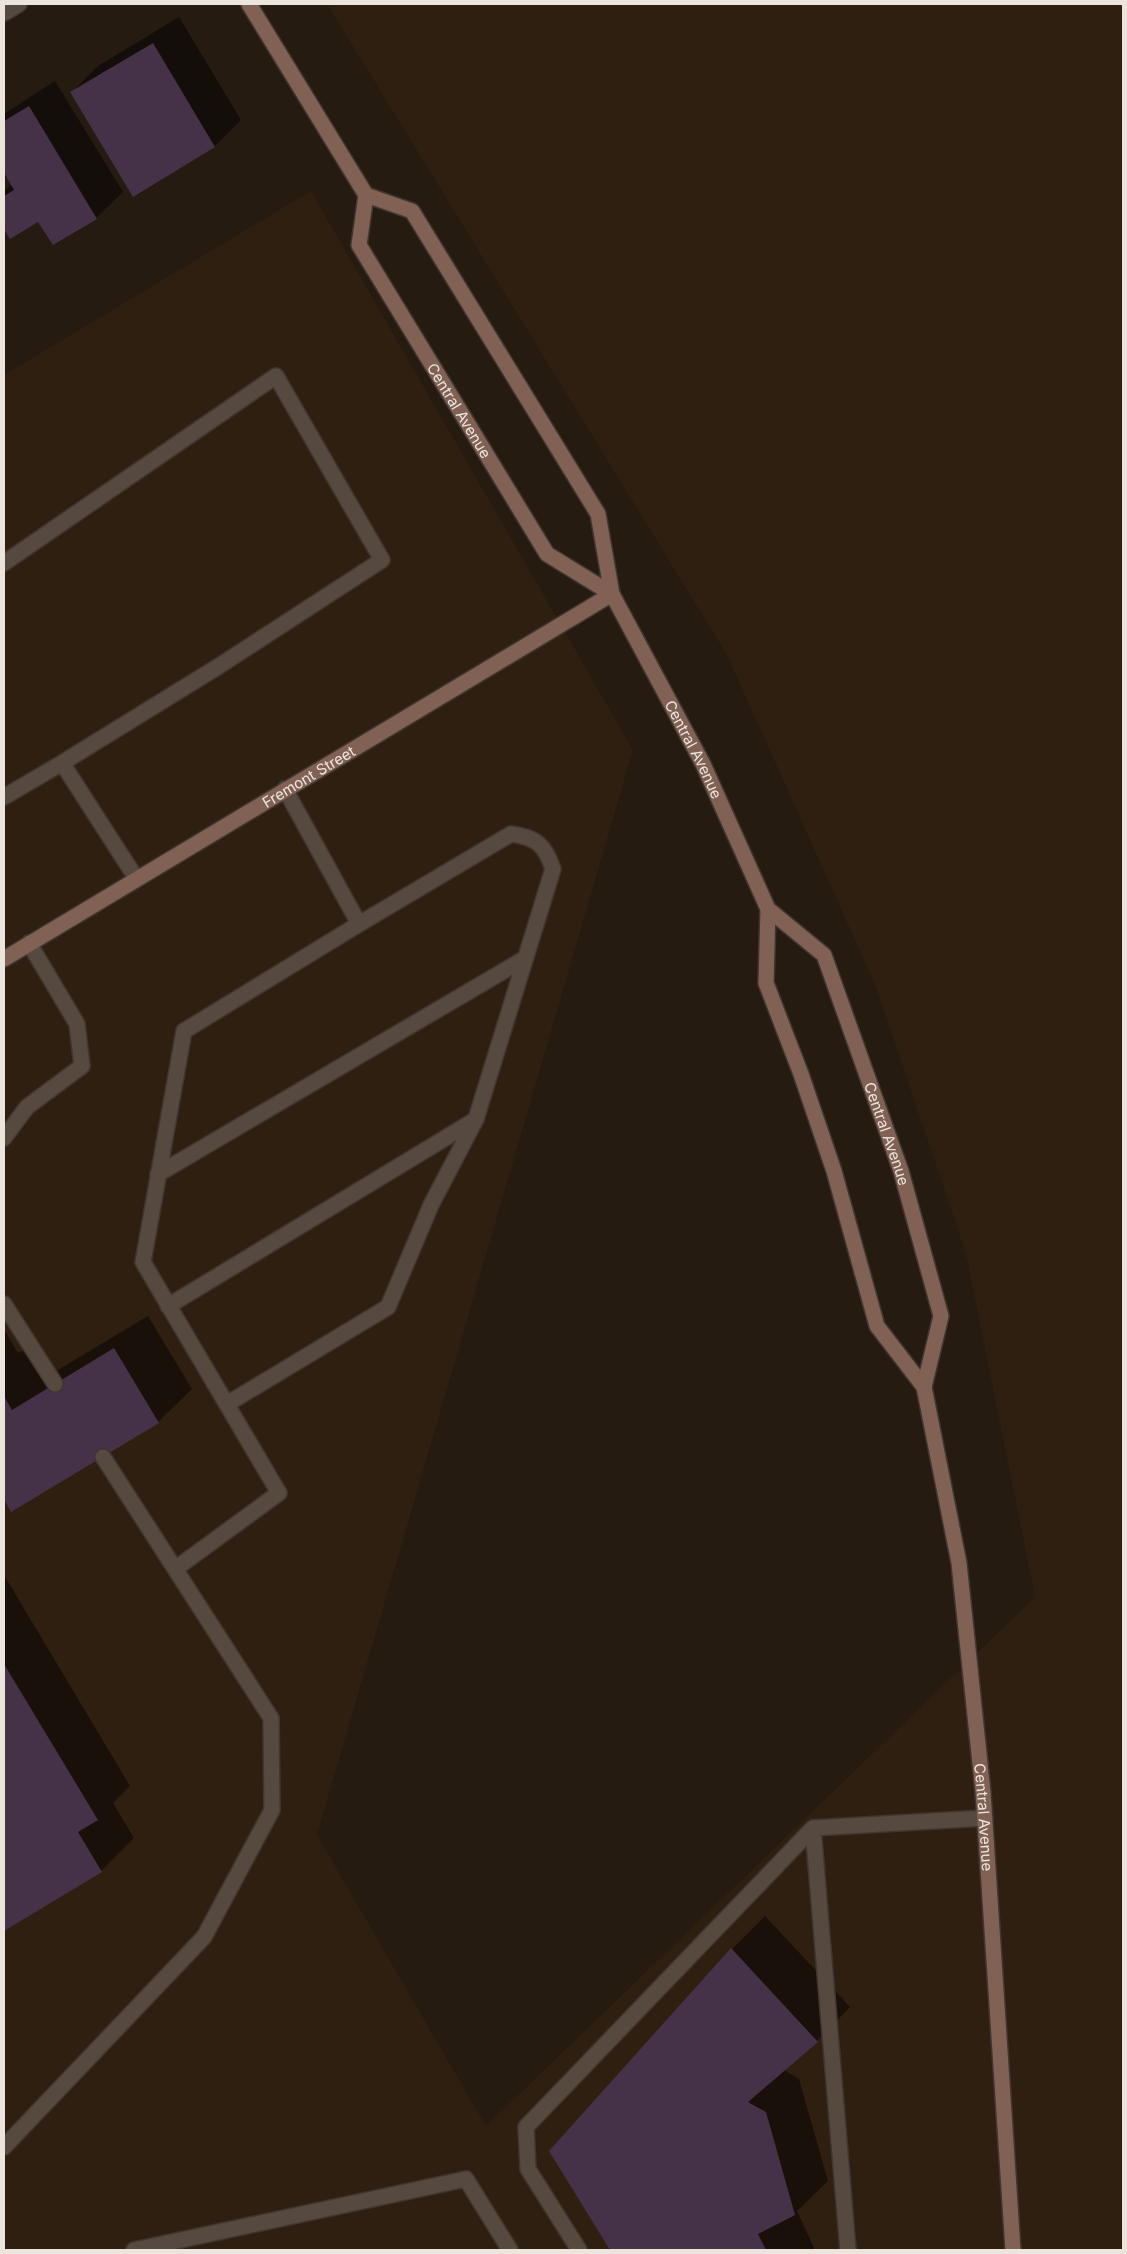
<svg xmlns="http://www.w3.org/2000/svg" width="1127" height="2254" viewBox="0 0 1127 2254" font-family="Inter,sans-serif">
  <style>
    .built { fill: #2f1f11 }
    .shadow { fill: #0007 }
    .building { fill: #453248 }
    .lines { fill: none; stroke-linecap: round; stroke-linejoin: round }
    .lane-casing { stroke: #3f3632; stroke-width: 18 }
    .street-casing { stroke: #3f3632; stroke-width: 18 }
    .secondary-casing { stroke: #3f3632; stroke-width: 18 }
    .lane { stroke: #56493f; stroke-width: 15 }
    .street { stroke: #56493f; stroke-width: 15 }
    .secondary { stroke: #816154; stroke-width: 15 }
    .labels { text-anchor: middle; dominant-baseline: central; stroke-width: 5; stroke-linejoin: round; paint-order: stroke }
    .street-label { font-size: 15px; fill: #ece5de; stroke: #1c1108 }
  </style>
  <rect width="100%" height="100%" fill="#251b11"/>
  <path class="built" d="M327,4H1123V2250H4V375L311,191L633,750L317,1835L486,2126L1035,1597L966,1254L877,989L727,655Z"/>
  <path class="shadow" d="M179,17L241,120L215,146L133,195L72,92L98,66Z
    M55,81L123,192L96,218L38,221L10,238L4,227V191L12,184L7,176L4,180V114Z
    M148,1316L192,1389L158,1422L12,1510L4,1497V1329L18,1353L28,1348L46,1377Z
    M4,1575L130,1786L113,1803L134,1838L101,1871L4,1929Z
    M765,1916L850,2007L817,2041L784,2070L799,2079L828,2181L797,2211L815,2250H611L550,2151L732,1949Z"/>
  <path class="building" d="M153,43L215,147L133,197L70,92Z
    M29,106L97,219L53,245L38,222L10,239L4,229V196L14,190L4,173V121Z
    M114,1348L159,1423L11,1512L4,1499V1396L12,1410Z
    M4,1664L98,1820L78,1832L102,1872L4,1931Z
    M731,1948L818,2042L748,2102L766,2112L795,2215L758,2234L766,2250H610L549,2151Z"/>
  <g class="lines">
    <g class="lane-casing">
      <path id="lane" d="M4,563L276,376L382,560L219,666L62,763
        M4,797L62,763L136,878
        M4,1138L27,1107L82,1066L77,1024L29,943
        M158,1174L524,959
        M4,1304L55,1384
        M168,1306L475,1120
        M227,1404L388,1307L431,1205L476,1119L553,869C545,845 536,837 511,834L359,924
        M175,1569L279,1493L143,1262L184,1031L359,924L285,789
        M813,1828L848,2250
        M4,2147L204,1937L272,1810L271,1718L103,1457
        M134,2250L466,2179L510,2250
        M579,2250L528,2169L526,2127L813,1828L985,1818"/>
    </g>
    <g class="street-casing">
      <path id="street" d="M4,13L19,4"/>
    </g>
    <g class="secondary-casing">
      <g id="secondary">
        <path id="s1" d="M249,4L366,195L412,211L598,514L612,594L703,764L768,909L766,983L801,1074L834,1171L877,1326L924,1387"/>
        <path id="s2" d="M366,195L359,245L547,554L612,594"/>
        <path id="s3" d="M768,909L824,955L901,1171L941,1316L924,1387L959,1563L983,1792L1013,2250"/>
        <path id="s4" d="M4,959L612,594"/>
      </g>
    </g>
    <use href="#lane" class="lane"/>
    <use href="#street" class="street"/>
    <use href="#secondary" class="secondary"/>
  </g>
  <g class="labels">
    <g class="street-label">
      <text stroke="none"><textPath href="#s2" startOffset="244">Central Avenue</textPath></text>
      <text stroke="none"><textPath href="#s1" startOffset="885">Central Avenue</textPath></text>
      <text stroke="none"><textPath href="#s4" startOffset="355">Fremont Street</textPath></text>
      <text stroke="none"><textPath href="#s3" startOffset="262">Central Avenue</textPath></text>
      <text stroke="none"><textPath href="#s3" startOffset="960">Central Avenue</textPath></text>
    </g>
  </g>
  <rect width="1127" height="2254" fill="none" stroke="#ece5de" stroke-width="10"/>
</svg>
